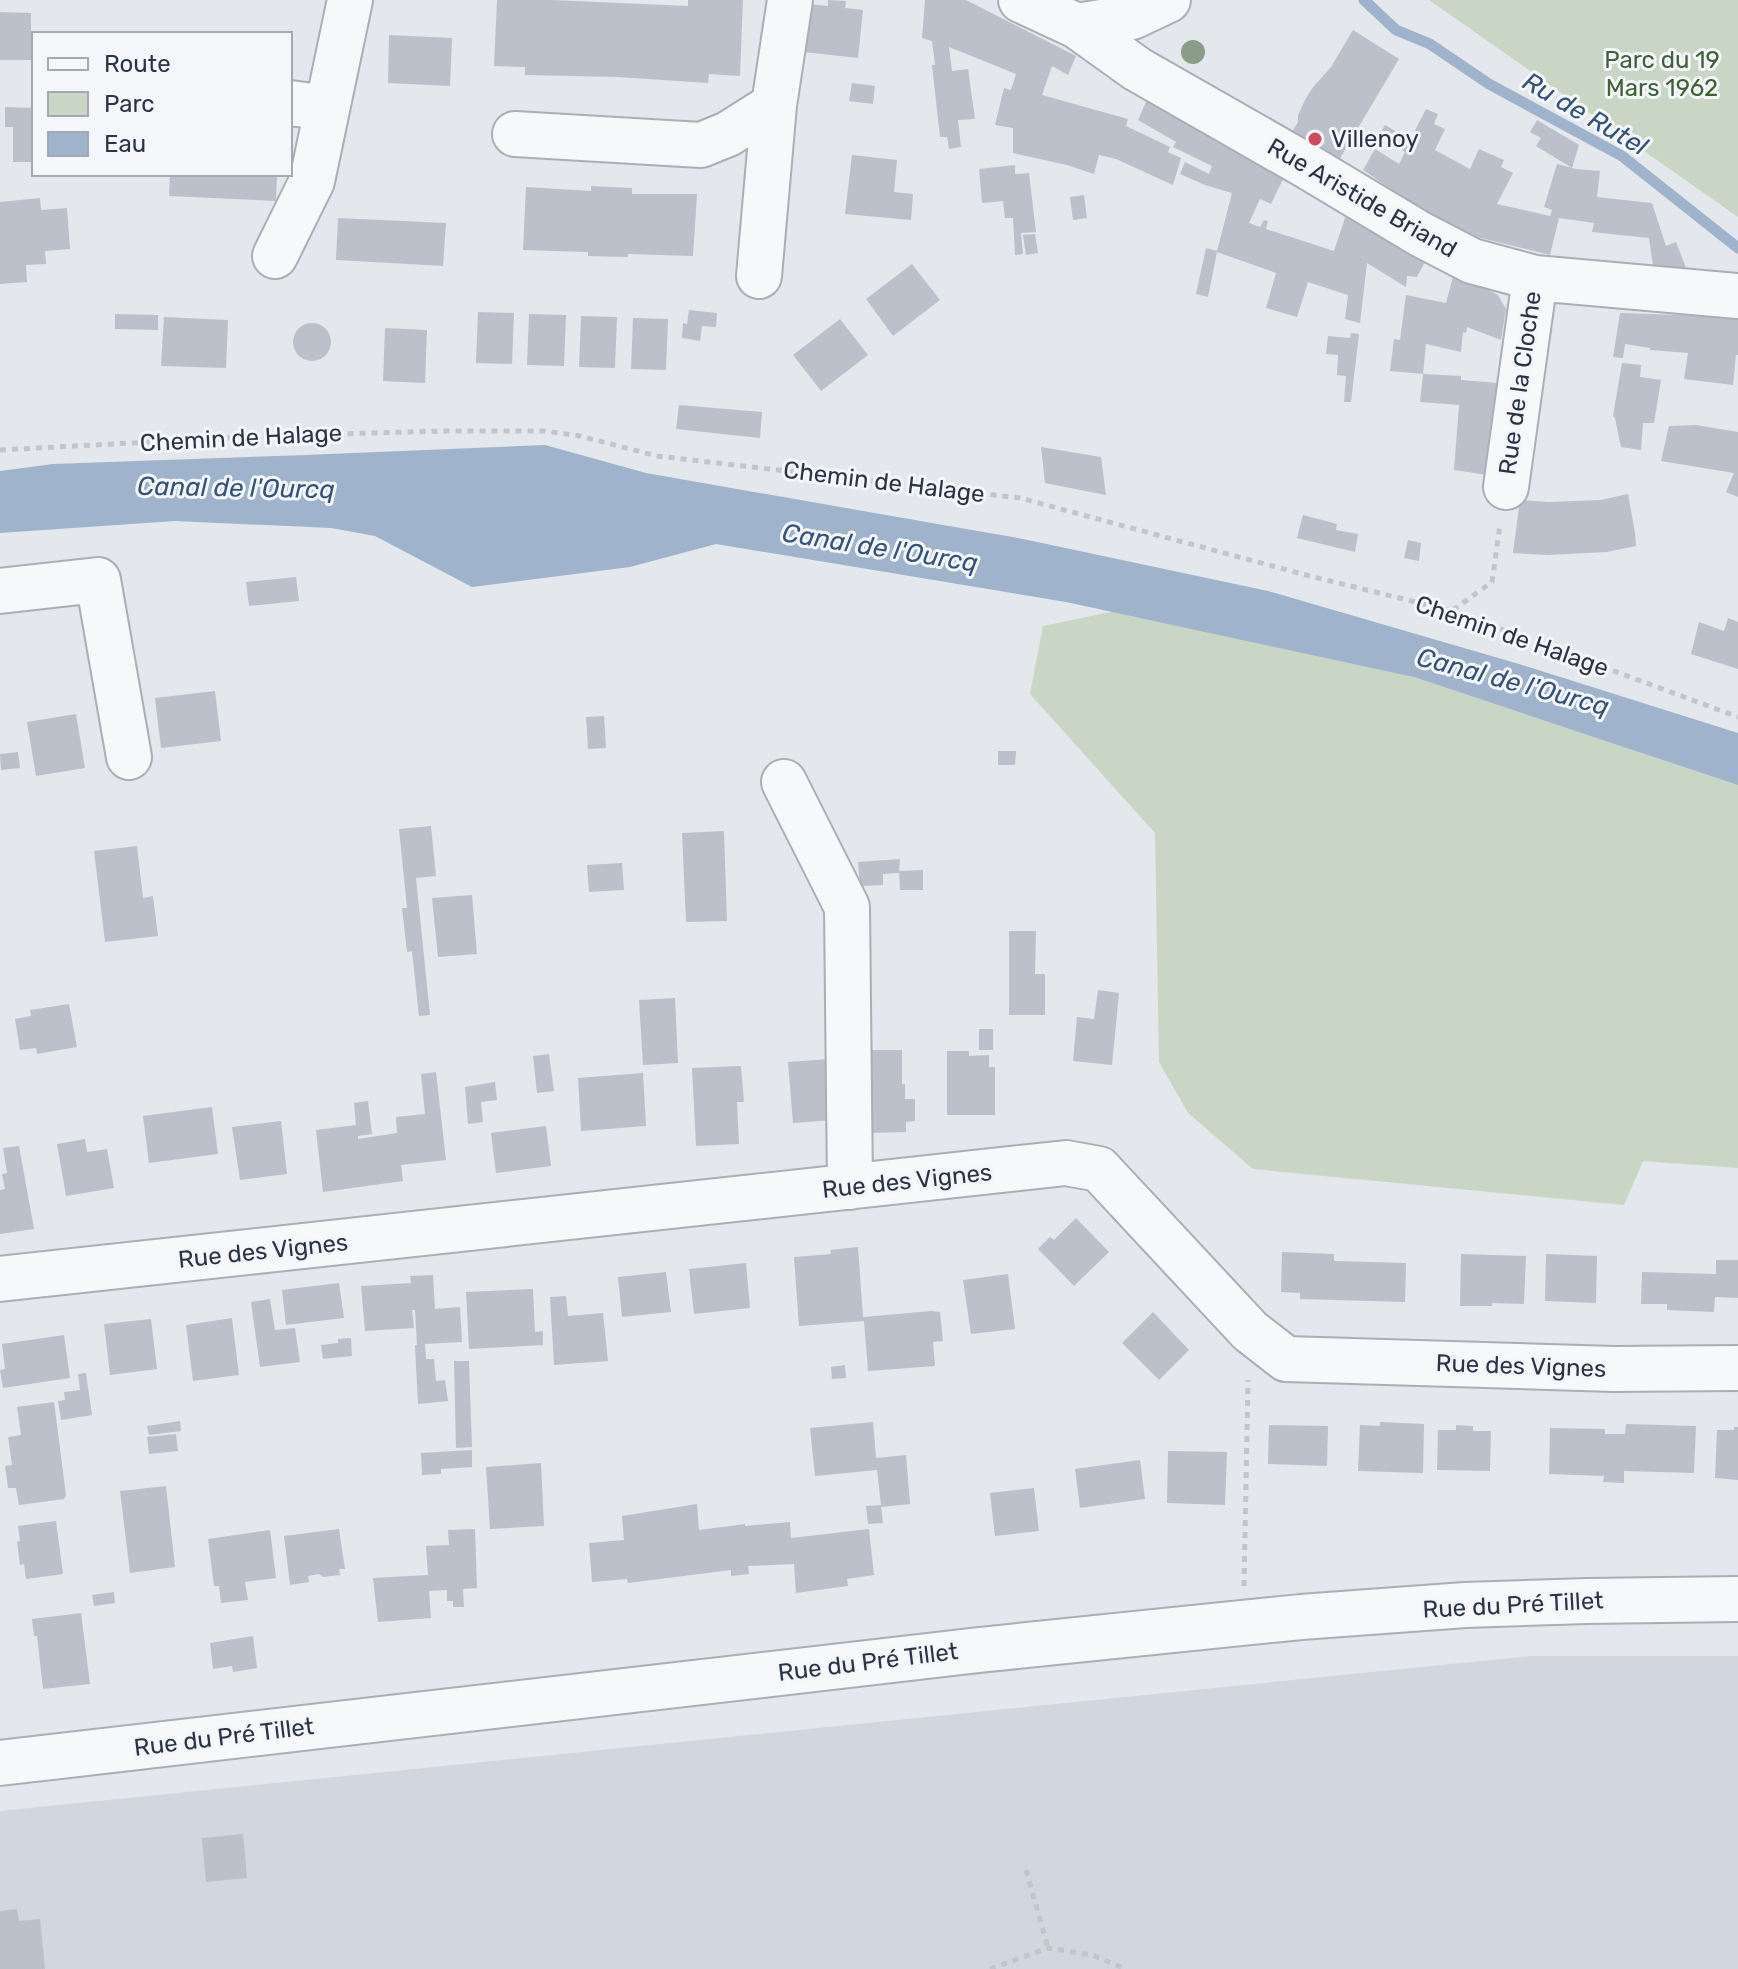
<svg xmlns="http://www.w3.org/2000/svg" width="1738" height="1969" viewBox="0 0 1738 1969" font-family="Rubik,sans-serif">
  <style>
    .built { fill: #d2d6de }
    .green { fill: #c9d6c5 }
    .water { fill: #9fb4cc }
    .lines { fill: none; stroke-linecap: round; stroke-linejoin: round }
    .stream { stroke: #9fb4cc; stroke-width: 11 }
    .building { fill: #bbc0ca }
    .minor-casing { stroke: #a9aeb7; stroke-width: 48 }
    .path { stroke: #c2c5cb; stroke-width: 5; stroke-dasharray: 6 6; stroke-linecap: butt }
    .minor { stroke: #f7f8fa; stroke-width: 44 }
    .tree { fill: #899d89 }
    .poi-dot { fill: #d1495b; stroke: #f4f6f9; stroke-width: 3 }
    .labels { text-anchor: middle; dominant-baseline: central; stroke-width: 6; stroke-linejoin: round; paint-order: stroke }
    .park-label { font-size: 24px; fill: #3f6138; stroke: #f4f6f9 }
    .poi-label { font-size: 24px; fill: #2b3445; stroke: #f4f6f9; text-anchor: start }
    .street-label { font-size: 24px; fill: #2b3445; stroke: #f4f6f9 }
    .water-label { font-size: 26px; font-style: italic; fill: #34527a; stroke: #f4f6f9 }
  </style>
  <rect width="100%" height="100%" fill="#e4e7ec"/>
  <path class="built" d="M1530,1656H1738V1969H0V1811Z"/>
  <path class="green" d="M1429,0H1738V217Z
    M1159,602L1738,770V1168L1643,1161L1624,1205L1253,1169L1188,1113L1159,1062L1155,833L1030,694L1043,626Z"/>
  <path class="water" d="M545,445L646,473L1023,539L1268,591L1519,664L1738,733V785L1414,677L1066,602L716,544L630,567L472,587L375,536L331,528L175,521L0,533V471L53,464L306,455Z"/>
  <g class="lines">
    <path class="stream" d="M1364,0L1396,30L1430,44L1489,84L1622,156L1738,248"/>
  </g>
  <path class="building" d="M497,0H552L688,6V0H743L740,76L709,74L708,83L617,77L525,75V67L494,66Z
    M828,0L846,1L845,8L863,10L858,58L803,52L808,4L828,6Z
    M925,0H966L1076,56L1068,75L1052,66L1042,95L1128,119L1126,126L1170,147L1168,152L1181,158L1173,185L1116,159L1099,155L1094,174L1067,165L1013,153V128L995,125L1004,88L1011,90L1016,74L949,47L952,71L968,69L975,119L958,120L961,147L949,149L947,137H940L932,65H935L932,41L922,38Z
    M0,12L31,13V60H0Z
    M1353,30L1399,59L1339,160L1292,132L1298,122V115L1306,98L1314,86L1331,67Z
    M389,35L452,38L450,86L388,83Z
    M852,83L875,86L873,104L849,101Z
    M1149,95L1284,177L1271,204L1260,199L1249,223L1260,227L1264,220L1268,221L1266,229L1334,251L1346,215L1426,260L1417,277L1407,276L1406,287L1367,263L1360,323L1345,319L1348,295L1308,282L1297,317L1266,308L1276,273L1217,252L1208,297L1196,294L1206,248L1217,251L1232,193L1205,185L1180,174L1185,162L1209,174L1212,166L1173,147L1176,142L1138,120Z
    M5,107L34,108V162H13V127H5Z
    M1426,109L1438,114L1434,124L1445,129L1435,150L1470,169L1479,149L1504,160L1501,167L1513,173L1497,204L1550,216L1552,210L1544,207L1557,164L1576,169L1600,171L1597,197L1652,203L1666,246L1676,242L1686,268L1653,266L1649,238L1592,232L1594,223L1559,218L1550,255L1469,235L1409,205L1410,202L1363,170L1375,149L1399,164L1405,152L1379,135L1385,125L1410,140Z
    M1537,120L1579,145L1572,168L1536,146L1541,138L1530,132Z
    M852,155L897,160L894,192L913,194L911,220L845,214Z
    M1015,165V174L1029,173L1036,232L1021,233L1023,254L1015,255L1013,218H1005L1003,201L982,203L979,169Z
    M170,174H277L276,201L169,196Z
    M591,186L632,188V194H697L693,256L628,254V257L588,256V252L523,250L526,187L591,191Z
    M1084,195L1087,218L1073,220L1070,197Z
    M40,198L41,210L67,208L70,249L45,251L46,264L26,265L27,282L0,284V202Z
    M338,218L446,223L443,266L336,260Z
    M1035,234L1038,253L1026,255L1023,235Z
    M912,264L940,300L893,336L866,299Z
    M1454,273L1498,295L1506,309L1501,340L1467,327L1466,333L1463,332L1461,352L1426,344L1423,374L1390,371L1394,339L1400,340L1406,295L1446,303Z
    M689,310L717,313L716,327L702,326L700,341L682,338L683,323L687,324Z
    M478,312L514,313L512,364L476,363Z
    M1620,313L1738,317V355H1736L1733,385L1684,379L1688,353L1650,350V348L1625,344L1623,358L1613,357Z
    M115,314L158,315V330L115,329Z
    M529,314L566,315L564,366L527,365Z
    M581,316L617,317L615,368L579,367Z
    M164,317L228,320L226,368L161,366Z
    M633,318L668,319L666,370L631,369Z
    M840,319L868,355L821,391L793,355Z
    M293 342a19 19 0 1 1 38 0a19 19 0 1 1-38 0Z
    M385,328L427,330L425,383L383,381Z
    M1351,333L1359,334L1351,402H1344L1346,376L1337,375L1338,355L1326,354L1328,336L1350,338Z
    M1622,363L1641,365L1640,377L1661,380L1654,423H1643L1641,450L1621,447L1615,418L1613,416Z
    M1423,374L1461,376V380L1498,383L1488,475L1454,470L1459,405L1420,402Z
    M679,405L762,412L760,438L676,429Z
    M1696,425L1738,432V497L1726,492L1734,473L1661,461L1669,426Z
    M1041,447L1101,457L1106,495L1045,483Z
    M1628,494L1635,533L1636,546L1607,552L1547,555L1513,553L1520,500L1549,502L1601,500Z
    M1303,515L1337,524L1336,530L1358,534L1355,552L1297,538Z
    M1408,540L1421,543L1419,561L1404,558Z
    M296,577L299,601L249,606L246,582Z
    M1728,618L1738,622V669L1691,654L1699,622L1724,631Z
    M215,691L221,741L161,748L155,698Z
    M76,714L85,768L36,776L27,722Z
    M604,716L606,748L588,749L586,717Z
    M998,751H1016L1015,765H998Z
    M18,752L20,768L1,770L0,754Z
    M431,826L436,876L416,878L430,1015L419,1016L412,951L407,952L402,908H407L399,829Z
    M724,831L727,921L686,922L682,833Z
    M137,846L143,898L153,896L158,936L105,942L94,851Z
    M900,859L899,873L883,874V885L860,886L858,862Z
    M622,863L624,890L589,892L587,865Z
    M923,870V890H900L899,871Z
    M472,895L477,954L438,957L432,898Z
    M1009,931H1036L1035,974H1045V1015H1009Z
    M1098,990L1119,993L1112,1065L1073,1061L1077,1017L1094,1019Z
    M675,998L678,1063L643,1065L639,1000Z
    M69,1004L77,1047L37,1054L36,1048L20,1050L15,1019L31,1016L30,1010Z
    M979,1029H993V1050H979Z
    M864,1050H902V1084H905V1099H915V1121L906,1122V1132L866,1133Z
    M947,1051H969V1056L989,1055V1067H995V1115H947Z
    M549,1054L554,1091L537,1093L533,1056Z
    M830,1059L834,1120L793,1123L788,1062Z
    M741,1066L744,1102H737L739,1144L696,1146L692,1068Z
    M436,1072L446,1160L401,1165L403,1181L323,1192L316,1130L356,1125L354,1103L368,1101L372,1134L358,1136V1139L397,1133L396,1117L425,1114L421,1074Z
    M643,1073L646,1126L581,1131L578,1078Z
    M495,1082L497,1100L481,1102L483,1122L468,1124L465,1087Z
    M212,1107L218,1154L149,1163L143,1116Z
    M281,1121L287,1174L240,1180L232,1127Z
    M546,1126L551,1166L496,1173L491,1133Z
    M85,1139L87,1152L107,1149L114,1188L66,1196L57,1144Z
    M19,1146L34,1229L0,1234V1190L5,1189L2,1174L7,1173L3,1148Z
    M1076,1218L1109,1252L1074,1286L1038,1249L1050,1237L1054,1240Z
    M858,1247L863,1317L931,1311L940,1312L943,1341L933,1342L935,1366L868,1371L864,1321L799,1326L794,1257L831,1254L830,1250Z
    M1282,1252L1334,1254V1261L1406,1263L1405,1302L1300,1299V1293L1281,1292Z
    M1461,1254L1526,1256L1524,1304L1492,1303V1306H1460Z
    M1546,1254L1597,1256L1596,1303L1545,1301Z
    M1716,1260H1738V1298L1715,1297L1714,1312L1667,1310V1304H1641L1642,1272L1716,1274Z
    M746,1263L750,1308L694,1314L689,1269Z
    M666,1272L671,1312L622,1317L618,1277Z
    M1008,1274L1015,1329L971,1334L963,1280Z
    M433,1275L435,1309L460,1307L462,1342L425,1344L426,1359H434L436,1381L445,1380L448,1401L418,1404L415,1345H417L415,1310H412L414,1328L365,1331L361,1286L411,1283L410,1276Z
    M339,1283L344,1318L286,1325L282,1290Z
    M533,1289L535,1332L543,1331V1345L469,1349L466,1292Z
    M566,1296L568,1316L603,1313L608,1361L554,1365L550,1297Z
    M270,1299L275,1330L295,1328L300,1362L260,1367L251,1302Z
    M1153,1312L1189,1350L1159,1380L1122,1343Z
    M232,1318L239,1375L193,1381L186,1325Z
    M151,1319L157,1369L110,1375L104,1324Z
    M64,1335L70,1378L3,1388L0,1370L5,1369L2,1344Z
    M351,1338L352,1356L323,1359L321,1345L338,1343V1339Z
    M454,1361H469L472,1447L456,1448Z
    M845,1365L846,1378L832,1379L831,1367Z
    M86,1373L92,1415L61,1420L58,1401L65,1400L64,1392L80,1390L78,1374Z
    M54,1402L66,1495L64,1499L19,1505L16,1488H8L5,1466L12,1465L8,1437L21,1435L17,1407Z
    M180,1421L181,1431L149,1435L147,1426Z
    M873,1422L876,1458L906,1455L910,1504L881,1507L883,1523L868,1524L866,1506L881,1505L877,1470L815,1476L810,1428Z
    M1380,1422L1424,1424L1423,1473L1358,1471L1360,1425L1380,1426Z
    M1626,1424L1696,1426L1694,1473L1624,1471V1483L1603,1482L1604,1476L1549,1474L1550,1428L1605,1429V1434H1625Z
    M1269,1425L1328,1426L1327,1466L1268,1464Z
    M1456,1425L1473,1426V1431H1491L1490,1471L1437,1470L1438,1430H1456Z
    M1734,1427H1738V1480L1715,1478L1717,1430H1734Z
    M176,1434L178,1451L149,1454L147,1437Z
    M472,1450V1467L441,1469V1474L422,1475L421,1453Z
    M1168,1451L1227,1452L1225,1505L1167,1503Z
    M1140,1460L1145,1499L1080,1508L1075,1469Z
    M541,1463L544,1526L490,1529L486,1467Z
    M166,1486L175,1567L130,1573L120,1491Z
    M1034,1488L1039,1531L995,1536L990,1493Z
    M697,1504L699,1530L745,1524V1526L790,1522L791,1538L869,1529L874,1575L847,1579L848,1586L796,1593L794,1564L748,1566L749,1574L731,1576V1570L628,1583L627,1579L592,1582L589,1543L624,1540L622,1516Z
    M56,1521L63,1574L26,1579L24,1564L20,1565L17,1542L20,1541L18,1526Z
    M339,1529L345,1569H339L340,1575L323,1577L319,1574L308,1576L309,1582L290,1585L284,1536Z
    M475,1529L477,1588L463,1589L464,1607H453V1601H447V1590L429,1591L431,1618L378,1622L373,1578L428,1575L426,1546L449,1545L448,1530Z
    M270,1530L276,1578L245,1582L248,1600L221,1603L219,1586H214L208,1539Z
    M114,1592L115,1603L94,1606L92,1595Z
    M81,1613L90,1684L43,1689L37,1636H34L32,1619Z
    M253,1636L257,1668L233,1672L232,1666L213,1669L210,1643Z
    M243,1834L247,1878L206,1882L202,1838Z
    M17,1909L19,1921L40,1919L45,1969H0V1911Z"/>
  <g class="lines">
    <g class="minor-casing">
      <path id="minor" d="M1021,0L1077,26L1137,69L1305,165L1420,234L1472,261L1535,278L1738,296
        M1077,26L1132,17L1168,0
        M290,103L327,108
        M515,134L701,145L728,134L774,105
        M275,256L312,181L350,0
        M759,276L774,105L790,0
        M1506,487L1535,278
        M0,591L98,580L129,757
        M784,782L847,907L850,1187
        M0,1279L1066,1163L1099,1169L1250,1331L1286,1359L1614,1369L1738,1368
        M0,1763L979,1650L1301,1617L1465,1605L1587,1601L1738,1599"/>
    </g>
    <path class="path" d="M0,450L263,436L445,431H545L580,436L657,456L1020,498L1302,574L1452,611L1738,717
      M1453,610L1492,582L1500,525
      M1244,1586L1248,1380
      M1026,1870L1048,1948
      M990,1969L1048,1948L1092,1955L1126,1969"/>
    <use href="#minor" class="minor"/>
  </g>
  <circle class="tree" cx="1193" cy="52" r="12"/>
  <circle class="poi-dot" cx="1315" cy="139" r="8"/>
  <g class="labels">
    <g class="park-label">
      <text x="1662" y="60">Parc du 19<tspan x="1662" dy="28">Mars 1962</tspan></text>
    </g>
    <g class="poi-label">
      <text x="1331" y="139">Villenoy</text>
    </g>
    <g class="street-label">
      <text transform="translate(1362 198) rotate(30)">Rue Aristide Briand</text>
      <text transform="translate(1520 383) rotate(-82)">Rue de la Cloche</text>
      <text transform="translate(241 438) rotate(-3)">Chemin de Halage</text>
      <text transform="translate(884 482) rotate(7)">Chemin de Halage</text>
      <text transform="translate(1512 636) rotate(19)">Chemin de Halage</text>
      <text transform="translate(907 1181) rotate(-6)">Rue des Vignes</text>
      <text transform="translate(263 1251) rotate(-6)">Rue des Vignes</text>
      <text transform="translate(1521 1366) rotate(2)">Rue des Vignes</text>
      <text transform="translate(1513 1605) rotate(-3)">Rue du Pré Tillet</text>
      <text transform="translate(868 1662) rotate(-7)">Rue du Pré Tillet</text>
      <text transform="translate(224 1737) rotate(-7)">Rue du Pré Tillet</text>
    </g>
    <g class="water-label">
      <text transform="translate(1585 114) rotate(30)">Ru de Rutel</text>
      <text transform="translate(236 488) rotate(1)">Canal de l'Ourcq</text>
      <text transform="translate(880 548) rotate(9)">Canal de l'Ourcq</text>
      <text transform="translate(1513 682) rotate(15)">Canal de l'Ourcq</text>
    </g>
  </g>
  <rect x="32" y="32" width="260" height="144" fill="#f4f6f9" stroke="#a4a8b1" stroke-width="2"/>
  <rect x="48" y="58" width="40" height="12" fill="#f7f8fa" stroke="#a4a8b1" stroke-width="2"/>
  <text x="104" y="72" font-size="24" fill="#2b3445">Route</text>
  <rect x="48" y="92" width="40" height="24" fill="#c9d6c5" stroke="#a4a8b1" stroke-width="2"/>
  <text x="104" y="112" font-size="24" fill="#2b3445">Parc</text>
  <rect x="48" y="132" width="40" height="24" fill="#9fb4cc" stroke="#a4a8b1" stroke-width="2"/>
  <text x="104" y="152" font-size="24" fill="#2b3445">Eau</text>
</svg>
